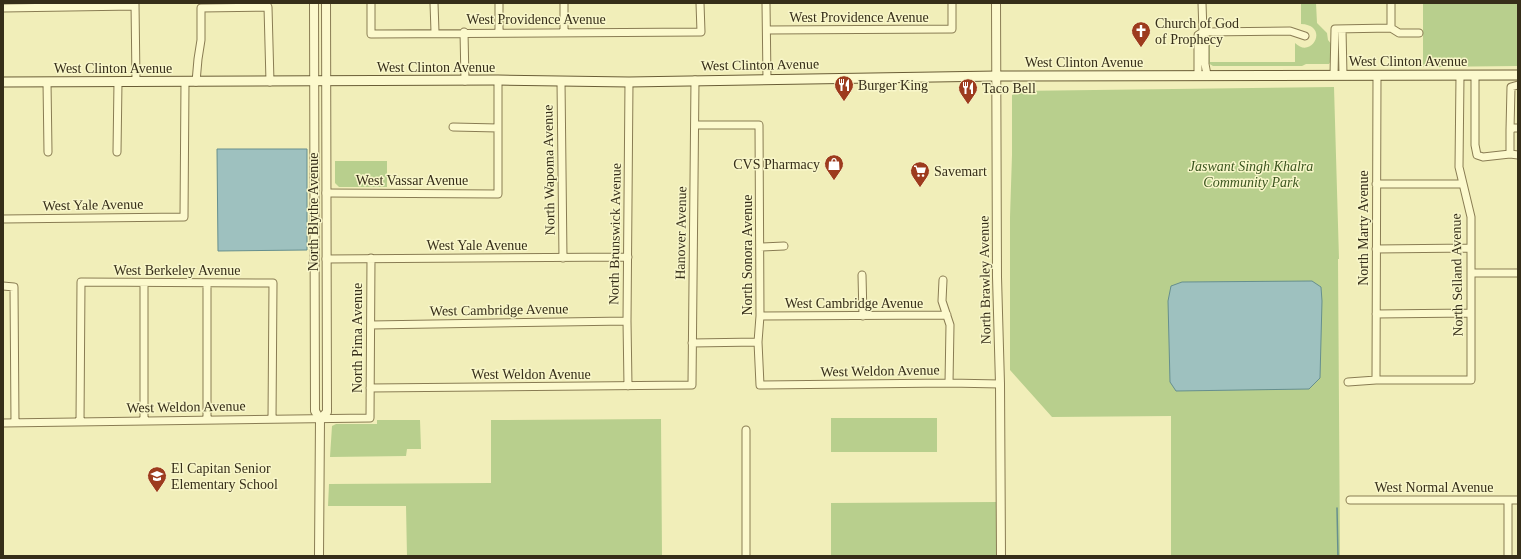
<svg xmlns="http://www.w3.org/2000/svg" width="1521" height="559" viewBox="0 0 1521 559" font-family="Georgia,serif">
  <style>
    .green { fill: #b8cf8d }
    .water { fill: #9ec1bf; stroke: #668f8e }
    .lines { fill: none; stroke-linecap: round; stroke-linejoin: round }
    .stream { stroke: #668f8e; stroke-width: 1.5 }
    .minor-casing { stroke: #897c53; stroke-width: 9 }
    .tertiary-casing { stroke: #897c53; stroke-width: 10 }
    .secondary-casing { stroke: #6a5d36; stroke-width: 11 }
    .minor { stroke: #fcf9cd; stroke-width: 7 }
    .tertiary { stroke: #fcf9cd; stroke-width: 8 }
    .secondary { stroke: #fcf9cd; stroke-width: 9 }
    .labels { text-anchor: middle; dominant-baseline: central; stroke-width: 3; stroke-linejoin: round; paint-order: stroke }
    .street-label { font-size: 14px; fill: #362e19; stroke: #f8f6c9 }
    .poi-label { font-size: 14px; fill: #362e19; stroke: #f8f6c9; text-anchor: start }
    .park-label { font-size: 14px; font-style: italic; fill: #3a541e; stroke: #f8f6c9 }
  </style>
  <rect width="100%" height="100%" fill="#f1eeb9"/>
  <path class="green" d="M1301,3H1316L1317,23L1327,33L1328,40L1332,45V59L1329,64H1306L1302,66H1213L1208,63L1207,39L1210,40V62H1295V43C1312,60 1330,25 1301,24Z
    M1423,3H1518V66L1423,67Z
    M1334,87L1339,259H1316H1338L1340,556H1171V416L1052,417L1010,370V217L1012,155V95L1016,91Z
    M335,161H387V187H339L335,183Z
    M831,418H937V452H831Z
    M661,419L662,556H407L406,506H328L329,484L491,483V420Z
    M377,420H420L421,449H407L406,456L330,457L332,426L336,424H377Z
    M996,502V556H831V503Z"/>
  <path class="water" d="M217,149H307V250L218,251Z
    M1312,281L1321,287L1322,301L1320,378L1309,389L1176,391L1170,382L1168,301L1171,286L1182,282Z"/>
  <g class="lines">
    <path class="stream" d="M1337,508L1338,556"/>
    <g class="minor-casing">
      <path id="minor" d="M135,3L136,81
        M371,3V34L701,32L700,3
        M434,3L435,32
        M499,3V32
        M564,3V32
        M766,3L767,80
        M1202,3L1203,32L1205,35V64L1207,75
        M1391,3V28
        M3,8L135,6
        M1342,29L1343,75
        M767,30L952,29V3
        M464,32L465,81
        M1203,32L1290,31L1305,36
        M1198,75V35L1203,32
        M1334,75L1335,29L1391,28L1399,33H1419
        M1475,75V145L1477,155L1483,157L1510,154
        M561,81L563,258
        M47,82L48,152
        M196,82L198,59L201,40V8L268,7L270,82
        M695,125H759L760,316L758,342L760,385L949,383L1000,384
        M453,127L498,128
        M1518,128H1513L1510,130V154L1518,155
        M1510,130L1511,87L1518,85
        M117,152L118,82
        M1376,184H1463
        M326,193L498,194V80
        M3,219L184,217L185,82
        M760,247L784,246
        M1376,249L1471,248
        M326,259L628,257
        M1471,273H1518
        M862,275L863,316
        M943,280L942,301L950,325L949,383
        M144,283V421
        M207,283V420
        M3,286L14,287L15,423
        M1376,314L1471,313
        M760,316L947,315
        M371,325L627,321
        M692,343L758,342
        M1376,380L1377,76
        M1348,382L1376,380H1471V217L1459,167L1460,76
        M628,386L627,321L629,82
        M370,388L692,385L695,80
        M80,422L81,282L273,283L272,419
        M3,423L370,418L371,258
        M1350,500H1518
        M1508,500V556
        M746,556V430"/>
    </g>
    <g class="tertiary-casing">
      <path id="tertiary" d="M314,3L315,411L320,419L319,556
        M996,3L997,277L1000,384L1001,556
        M320,419L327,412L326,3"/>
    </g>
    <g class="secondary-casing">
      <path id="secondary" d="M3,82L498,80L629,82L997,76L1518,75"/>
    </g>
    <use href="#minor" class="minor"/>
    <use href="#tertiary" class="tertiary"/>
    <use href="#secondary" class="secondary"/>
  </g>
  <defs>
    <g id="church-pin" transform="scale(1)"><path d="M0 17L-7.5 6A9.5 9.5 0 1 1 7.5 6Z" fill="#9d3b1e" stroke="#f8f6c9"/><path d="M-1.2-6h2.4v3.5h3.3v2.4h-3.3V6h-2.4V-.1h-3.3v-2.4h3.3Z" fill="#fff"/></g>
    <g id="restaurant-pin" transform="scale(1)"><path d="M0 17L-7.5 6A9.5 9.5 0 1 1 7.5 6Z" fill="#9d3b1e" stroke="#f8f6c9"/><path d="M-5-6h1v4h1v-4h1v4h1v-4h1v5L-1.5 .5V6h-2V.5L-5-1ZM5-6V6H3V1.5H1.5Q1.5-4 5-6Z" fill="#fff"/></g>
    <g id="shop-pin" transform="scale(1)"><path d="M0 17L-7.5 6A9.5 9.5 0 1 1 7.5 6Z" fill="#9d3b1e" stroke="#f8f6c9"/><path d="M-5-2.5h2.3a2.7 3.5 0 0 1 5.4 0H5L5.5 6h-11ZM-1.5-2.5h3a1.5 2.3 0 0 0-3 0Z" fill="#fff"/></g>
    <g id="supermarket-pin" transform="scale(1)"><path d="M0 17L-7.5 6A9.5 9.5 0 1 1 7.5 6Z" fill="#9d3b1e" stroke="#f8f6c9"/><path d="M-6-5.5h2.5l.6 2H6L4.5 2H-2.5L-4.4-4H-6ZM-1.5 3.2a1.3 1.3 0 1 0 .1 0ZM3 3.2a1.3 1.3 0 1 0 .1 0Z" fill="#fff"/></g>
    <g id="school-pin" transform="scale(1)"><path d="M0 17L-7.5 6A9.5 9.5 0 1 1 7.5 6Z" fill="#9d3b1e" stroke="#f8f6c9"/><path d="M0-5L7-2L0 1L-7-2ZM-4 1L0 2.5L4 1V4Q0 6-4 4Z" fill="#fff"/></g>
  </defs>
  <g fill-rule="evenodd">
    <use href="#church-pin" x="1141" y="31"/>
    <use href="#restaurant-pin" x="844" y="85"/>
    <use href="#restaurant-pin" x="968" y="88"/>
    <use href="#shop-pin" x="834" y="164"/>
    <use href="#supermarket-pin" x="920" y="171"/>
    <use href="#school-pin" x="157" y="476"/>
  </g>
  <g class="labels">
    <g class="street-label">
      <text x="859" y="17">West Providence Avenue</text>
      <text x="536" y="19">West Providence Avenue</text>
      <text x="1408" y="61">West Clinton Avenue</text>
      <text x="1084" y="62">West Clinton Avenue</text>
      <text transform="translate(760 65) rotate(-1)">West Clinton Avenue</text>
      <text x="436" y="67">West Clinton Avenue</text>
      <text x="113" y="68">West Clinton Avenue</text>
      <text transform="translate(549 170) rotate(-91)">North Wapoma Avenue</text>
      <text x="412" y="180">West Vassar Avenue</text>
      <text transform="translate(93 205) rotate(-1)">West Yale Avenue</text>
      <text transform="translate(313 212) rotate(-90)">North Blythe Avenue</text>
      <text transform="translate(1363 228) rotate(-90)">North Marty Avenue</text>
      <text transform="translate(681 233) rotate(-89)">Hanover Avenue</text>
      <text transform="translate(615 234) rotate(-89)">North Brunswick Avenue</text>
      <text x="477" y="245">West Yale Avenue</text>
      <text transform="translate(747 255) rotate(-90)">North Sonora Avenue</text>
      <text x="177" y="270">West Berkeley Avenue</text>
      <text transform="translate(1457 275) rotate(-91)">North Selland Avenue</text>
      <text transform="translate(985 280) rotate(-91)">North Brawley Avenue</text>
      <text x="854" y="303">West Cambridge Avenue</text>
      <text transform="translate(499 310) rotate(-1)">West Cambridge Avenue</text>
      <text transform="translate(357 338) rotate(-90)">North Pima Avenue</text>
      <text transform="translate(880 371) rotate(-1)">West Weldon Avenue</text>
      <text x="531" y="374">West Weldon Avenue</text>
      <text transform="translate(186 407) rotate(-1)">West Weldon Avenue</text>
      <text x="1434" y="487">West Normal Avenue</text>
    </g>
    <g class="poi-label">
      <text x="1155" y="23">Church of God<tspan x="1155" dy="16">of Prophecy</tspan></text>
      <text x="858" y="85">Burger King</text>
      <text x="982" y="88">Taco Bell</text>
      <text x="820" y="164" text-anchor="end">CVS Pharmacy</text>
      <text x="934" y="171">Savemart</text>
      <text x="171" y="468">El Capitan Senior<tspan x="171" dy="16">Elementary School</tspan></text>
    </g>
    <g class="park-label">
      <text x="1251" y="166">Jaswant Singh Khalra<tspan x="1251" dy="16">Community Park</tspan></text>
    </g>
  </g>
  <rect width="1521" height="559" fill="none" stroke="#362e19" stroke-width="8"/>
</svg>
